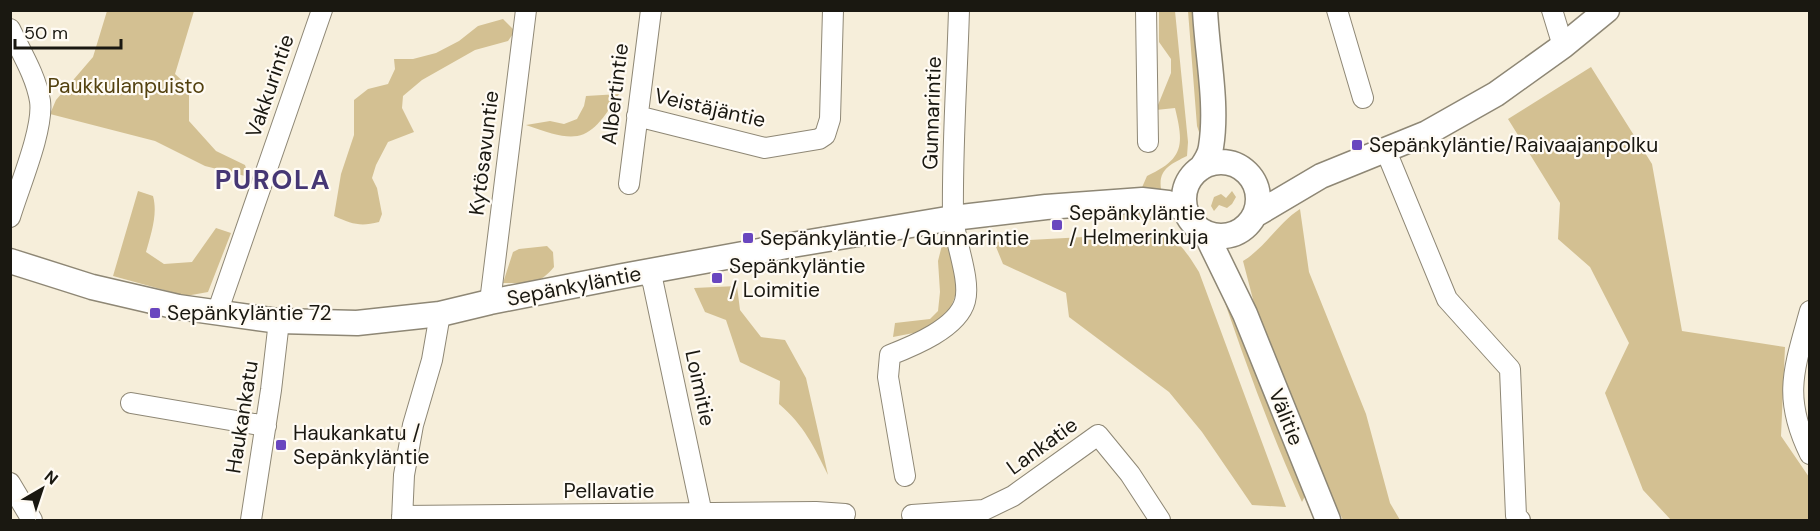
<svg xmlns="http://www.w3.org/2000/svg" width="1820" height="531" viewBox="0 0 1820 531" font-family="'DM Sans',sans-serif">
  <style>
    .green { fill: #d3c092 }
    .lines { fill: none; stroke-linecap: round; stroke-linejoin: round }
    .minor-casing { stroke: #8e8775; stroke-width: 22 }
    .major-casing { stroke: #8e8775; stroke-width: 27 }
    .minor { stroke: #fff; stroke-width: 20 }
    .major { stroke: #fff; stroke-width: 24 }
    .poi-dot { fill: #6946bf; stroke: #fffbf4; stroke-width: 2 }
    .labels { text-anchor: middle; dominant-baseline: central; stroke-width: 4.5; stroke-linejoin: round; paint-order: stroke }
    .park-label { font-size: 21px; fill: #53410f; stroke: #fffbf4 }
    .street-label { font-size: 21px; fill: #1a1811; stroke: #fffbf4 }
    .poi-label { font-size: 21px; fill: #1a1811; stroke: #fffbf4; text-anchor: start }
    .district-label { font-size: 27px; font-weight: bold; letter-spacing: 1.5px; fill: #463774; stroke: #fffbf4 }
  </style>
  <rect width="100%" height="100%" fill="#f6eeda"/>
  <path class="green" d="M107,11H194L175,74L189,87V121L216,151L245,165L249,177L205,166L155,141L50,114L56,100L93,57Z
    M1159,11H1175L1188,142L1187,156C1171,164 1158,169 1161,189L1140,192L1147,176C1184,159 1184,145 1175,108L1156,110L1171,73V59L1159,42Z
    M1188,11H1195L1206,139L1200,135L1197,126Z
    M503,19L515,31L508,41L475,50L422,80L403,96L402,108L414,132L388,142L376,165L372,178L377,188L382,214L379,222C360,227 352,224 334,216L341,174L354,135V100L368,89L388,84L395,69L394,59H413L436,53L459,41L478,26Z
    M1591,67L1652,164L1682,331L1785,347L1781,436L1809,477V520H1671L1643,490L1605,393L1629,343L1590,267L1558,239L1560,203L1508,119Z
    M619,94C589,143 579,144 526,125L550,121L564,124L577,119L584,106L586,96Z
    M138,191L153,196C158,214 151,234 146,252L164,264L192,262L216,228L231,233L208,292L186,296L113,276Z
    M1232,191L1236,197L1232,204L1227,208L1219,205L1214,211L1211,206L1214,197L1221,194L1226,198Z
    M1300,209L1309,272L1366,414L1390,503L1400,520H1343L1296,425L1256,311L1243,261C1265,248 1278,223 1300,209Z
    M1150,213L1162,214L1160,220L1089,219L1114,214Z
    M1138,234C1176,236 1179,240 1199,272L1286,507L1252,505L1202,432L1169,392L1069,317L1066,293L1003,264L994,242Z
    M947,242L955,245L958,288L951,307L929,330L893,337L895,323L930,319L938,311L940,292L938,261L942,245Z
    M547,246L553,252L554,267C539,286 526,283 503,283L513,252L519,249Z
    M1213,268L1305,490V496L1302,502C1267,425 1240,347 1213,268Z
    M737,286L740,310L761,337L785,340L806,378L828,475C814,447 804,425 779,404L780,381L740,362L726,320L705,312L694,288Z"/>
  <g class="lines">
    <g class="minor-casing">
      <path id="minor" d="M1146,10L1148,142
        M1337,10L1363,98
        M1552,10L1563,46
        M10,29C21,52 36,76 40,101C44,129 19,187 10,217
        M637,116L765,148L819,139L825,135L830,119L833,10
        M1386,151L1447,299L1510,369L1516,516L1520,520
        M629,184L651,10
        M648,272L653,283L702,514
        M490,302L526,10
        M1810,311C1794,369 1782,397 1810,454
        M217,313L322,10
        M131,403L266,426
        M905,476L888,377L890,355C913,346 958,328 965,301C971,279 954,240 953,216C952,147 957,79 959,10
        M10,483L32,520
        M912,515L984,510L1013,496L1098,435L1130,474L1160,520
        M402,516L816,512L845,514
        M251,520L271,390L279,321
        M402,520L404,475L413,425L432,360L440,314"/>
    </g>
    <g class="major-casing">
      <path id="major" d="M1184 199a37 37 0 1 1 74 0a37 37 0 1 1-74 0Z
        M1201,168C1206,161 1210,155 1211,147C1218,104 1207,54 1205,10
        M1255,215L1321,176L1427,133L1496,94L1563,46L1607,10
        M1206,234L1245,314L1328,520
        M10,261L92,287L178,307L279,321L357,323L440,314L490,302L623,276L792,245L953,218L1046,207L1142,200L1168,203L1185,209"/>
    </g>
    <use href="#minor" class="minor"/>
    <use href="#major" class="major"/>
  </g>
  <g class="poi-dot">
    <rect x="1351" y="139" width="12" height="12" rx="3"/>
    <rect x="1051" y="219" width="12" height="12" rx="3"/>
    <rect x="742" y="232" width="12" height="12" rx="3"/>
    <rect x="711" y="272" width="12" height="12" rx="3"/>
    <rect x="149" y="307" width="12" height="12" rx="3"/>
    <rect x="275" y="439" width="12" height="12" rx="3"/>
  </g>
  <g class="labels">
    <g class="park-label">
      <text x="126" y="86">Paukkulanpuisto</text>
    </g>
    <g class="street-label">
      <text transform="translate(270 86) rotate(-71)">Vakkurintie</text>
      <text transform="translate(615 94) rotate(-83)">Albertintie</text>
      <text transform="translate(710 108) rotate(13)">Veistäjäntie</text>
      <text transform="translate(932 113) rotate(-88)">Gunnarintie</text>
      <text transform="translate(484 153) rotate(-83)">Kytösavuntie</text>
      <text transform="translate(574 286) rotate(-11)">Sepänkyläntie</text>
      <text transform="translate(700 388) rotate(78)">Loimitie</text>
      <text transform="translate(242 417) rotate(-81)">Haukankatu</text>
      <text transform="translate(1286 417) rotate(68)">Välitie</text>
      <text transform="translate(1042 446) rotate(-36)">Lankatie</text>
      <text x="609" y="491">Pellavatie</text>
    </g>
    <g class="poi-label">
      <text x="1369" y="145">Sepänkyläntie/Raivaajanpolku</text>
      <text x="1069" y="213">Sepänkyläntie<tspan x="1069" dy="24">/ Helmerinkuja</tspan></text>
      <text x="760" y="238">Sepänkyläntie / Gunnarintie</text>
      <text x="729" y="266">Sepänkyläntie<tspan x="729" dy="24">/ Loimitie</tspan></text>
      <text x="167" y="313">Sepänkyläntie 72</text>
      <text x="293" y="433">Haukankatu /<tspan x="293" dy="24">Sepänkyläntie</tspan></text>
    </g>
    <g class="district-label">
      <text x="273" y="179">PUROLA</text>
    </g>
  </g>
  <rect width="1820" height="531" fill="none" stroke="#1a1811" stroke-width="24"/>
  <g transform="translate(42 489) rotate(39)" stroke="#fffbf4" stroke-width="4.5" paint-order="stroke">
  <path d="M0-4.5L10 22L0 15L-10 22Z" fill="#1a1811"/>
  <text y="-9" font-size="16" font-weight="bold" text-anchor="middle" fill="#1a1811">N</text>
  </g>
  <path d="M15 39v9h106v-9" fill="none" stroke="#1a1811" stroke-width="3"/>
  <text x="24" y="39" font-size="18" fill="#1a1811" stroke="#fffbf4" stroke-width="4.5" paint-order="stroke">50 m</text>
</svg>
